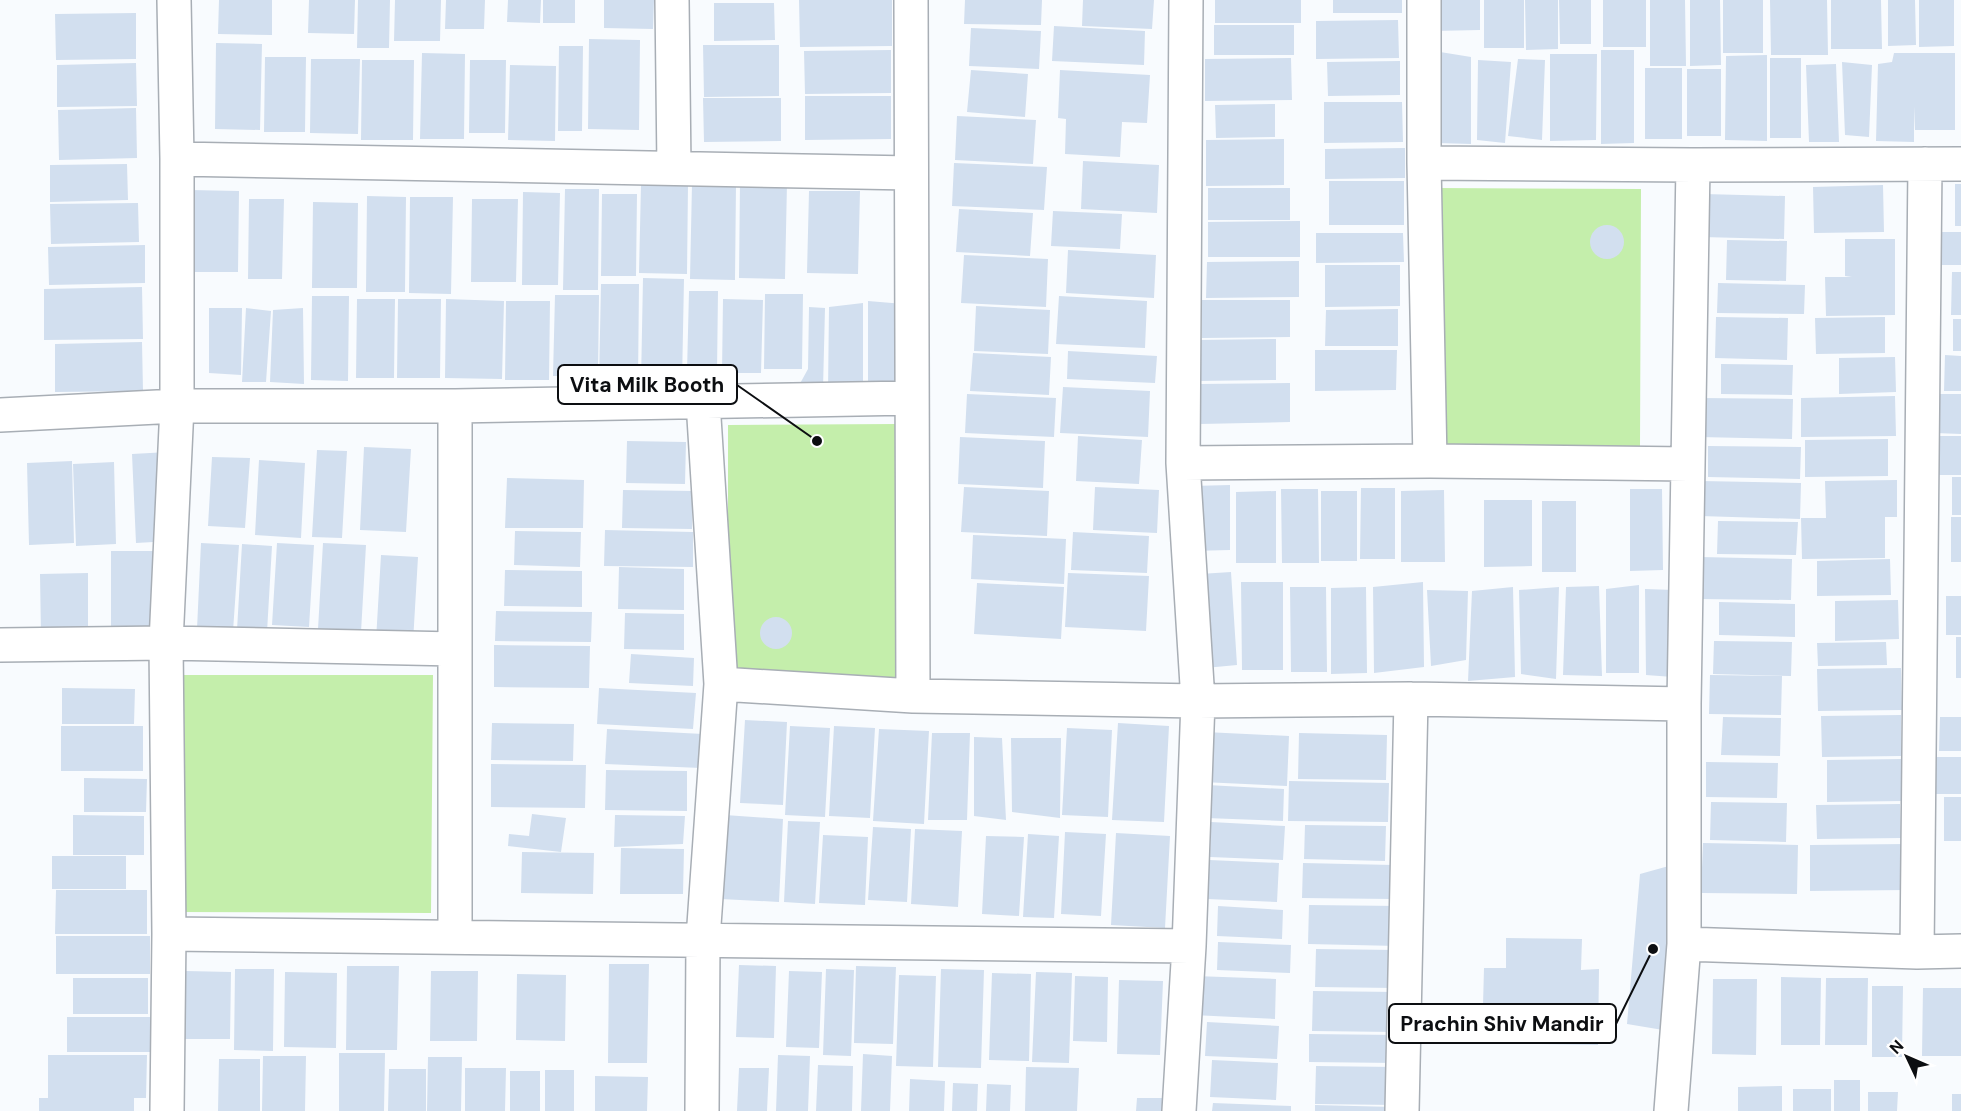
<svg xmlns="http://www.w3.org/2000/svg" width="1961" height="1111" viewBox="0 0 1961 1111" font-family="'DM Sans',sans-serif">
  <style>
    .green { fill: #c4eeab }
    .building { fill: #d2dfef }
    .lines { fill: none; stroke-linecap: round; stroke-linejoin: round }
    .minor-casing { stroke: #a8aeb5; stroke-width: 36 }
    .minor { stroke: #fff; stroke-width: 33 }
    .leader { fill: none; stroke: #0c0e11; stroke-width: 2 }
    .callout-dot { fill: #0c0e11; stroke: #fff; stroke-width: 2 }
    .callout { fill: #fff; stroke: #0c0e11; stroke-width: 2 }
    .callout-label { font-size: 21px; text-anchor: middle; font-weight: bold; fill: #0c0e11 }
  </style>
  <rect width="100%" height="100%" fill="#f8fbfe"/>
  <path class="green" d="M1436,188L1641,189L1640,448H1434Z
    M898,424V677H728V425Z
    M180,675H433L431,913L177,912Z"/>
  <path class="building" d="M219,0H272V35L218,34Z
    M309,0H355L354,34L308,33Z
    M358,0H390L389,48H357Z
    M395,0H441L440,41H394Z
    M446,0H485L484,29H445Z
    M508,0H541L540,23L507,22Z
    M543,0H575V23H543Z
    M604,0H654L653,29L604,28Z
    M799,0H892V46L800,47Z
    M965,0H1042L1041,25L964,24Z
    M1083,0H1154L1152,29L1082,26Z
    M1215,0H1301V23H1215Z
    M1333,0H1402V13H1333Z
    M1432,0H1480V30L1433,31Z
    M1484,0H1524V48H1484Z
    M1525,0H1558V49L1526,50Z
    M1559,0H1591V44H1560Z
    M1603,0H1646V47H1603Z
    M1650,0H1685L1686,66H1650Z
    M1690,0H1720L1721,65L1690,66Z
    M1723,0H1763V53H1723Z
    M1770,0H1827L1828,55H1771Z
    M1831,0H1881L1882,49H1831Z
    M1888,0H1915L1916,45L1888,46Z
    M1919,0H1954V46L1919,47Z
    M714,3H774L775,40L714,41Z
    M136,13V59L56,60L55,14Z
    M1398,20L1399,58L1316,59V21Z
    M1214,25H1294V55H1214Z
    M1054,26L1145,31L1144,65L1052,61Z
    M971,28L1041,31L1039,69L969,66Z
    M589,39L640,40L639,130L588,129Z
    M216,43L262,44L260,130L215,129Z
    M703,45H779V96L704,97Z
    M559,46H583L582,131H558Z
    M891,50V93L805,94L804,51Z
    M1601,50H1634V143L1601,144Z
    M1434,51L1471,57V144L1437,143Z
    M422,53L465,54L464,139H420Z
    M1894,53H1955V130H1915L1914,106V142L1876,141L1878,64L1892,62Z
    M1550,54H1597L1596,140L1550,141Z
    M1767,55V141L1725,140L1726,56Z
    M265,57H306L305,132H264Z
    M1291,58L1292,100L1205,101V59Z
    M1770,58H1801V138H1770Z
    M311,59H360L358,134L310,133Z
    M1518,59L1545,60L1542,140L1508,136Z
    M362,60H414L413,140H361Z
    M470,60H506L505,133H469Z
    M1478,60L1511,62L1505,143L1477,140Z
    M1400,61V95L1328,96L1327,62Z
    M1842,62L1872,65L1869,137L1845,135Z
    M136,63L137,106L57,107V65Z
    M1836,64L1839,142H1809L1806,65Z
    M510,65L556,66L555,141L508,140Z
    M1645,68H1682V139H1645Z
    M1687,69H1721V136H1687Z
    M971,70L1028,74L1025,117L967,112Z
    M1060,70L1150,75L1147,123L1122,122L1120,157L1065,154L1066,119L1058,118Z
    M805,96H891V139L805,140Z
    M703,98H781V141L704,142Z
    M1324,102H1402L1403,142L1324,143Z
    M1275,104V137L1216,138L1215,105Z
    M136,108L137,158L59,160L58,110Z
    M957,116L1036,120L1033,164L955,160Z
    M1284,139V185L1206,186V140Z
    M1405,148V178L1325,179V149Z
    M1083,161L1159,165L1157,213L1081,209Z
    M954,163L1047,167L1044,210L952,206Z
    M127,164L128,200L50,202V165Z
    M1329,181H1404V225H1329Z
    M740,183H787L785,279L739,278Z
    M692,184H736L735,280L690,279Z
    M1955,184H1961V226H1955Z
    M641,185H688L687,274L639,273Z
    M1883,185L1884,232L1814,233L1813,187Z
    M1208,188H1290V220H1208Z
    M565,189H599L598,290H563Z
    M190,190L239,191L238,272H189Z
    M809,191H860L858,274L807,273Z
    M523,192L560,193L558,285H522Z
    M602,194H637L636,276H601Z
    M1704,194L1785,196L1784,239L1702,237Z
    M367,196L406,197L405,292H366Z
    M410,197H453L451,294L409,293Z
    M249,199H284L282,279H248Z
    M472,199H518L516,282H471Z
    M313,202L358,203L357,288H312Z
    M138,203L139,242L51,244L50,204Z
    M959,209L1033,213L1030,256L956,252Z
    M1053,211L1122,214L1120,249L1051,246Z
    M1300,221V257H1208V222Z
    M1590 242a17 17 0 1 1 34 0a17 17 0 1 1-34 0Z
    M1938,232H1961V265H1938Z
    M1316,233H1403L1404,262L1316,263Z
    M1845,239H1895V315L1826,316L1825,277H1852L1845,276Z
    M1727,240L1787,241L1786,281L1726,280Z
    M145,245V283L49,285L48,247Z
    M1068,250L1156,255L1154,298L1066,293Z
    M964,255L1048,259L1046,307L961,303Z
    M1299,261V297L1206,298L1207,262Z
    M1325,265H1400V306L1325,307Z
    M1952,272H1961V315H1951Z
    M643,278L684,279L682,382H641Z
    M1718,283L1805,285L1804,314L1717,313Z
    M601,284H639L638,382L599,381Z
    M142,287L143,339L44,340V289Z
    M689,291H718L717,372H687Z
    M765,294H803L802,369H764Z
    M555,295H599L598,376H553Z
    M312,296H349L348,381L311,380Z
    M1059,296L1147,301L1145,348L1056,344Z
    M357,299H395L394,378H356Z
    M398,299H441L440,378H397Z
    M446,299L504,301L502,379L445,378Z
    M723,299L763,300L761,373H722Z
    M1202,300H1290V337L1202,338Z
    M506,301H550L549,380H505Z
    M868,301L904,304L902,388L868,389Z
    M863,303V389L828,391L829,307Z
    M976,306L1050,310L1048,354L974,351Z
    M809,307L825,308L823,389H797L808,369Z
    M209,308H242L241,375L209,373Z
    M246,308L271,311L266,382H242Z
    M303,308L304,384L270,382L273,310Z
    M1398,309V346H1325L1326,310Z
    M1716,317L1788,318L1787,360L1715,358Z
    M1885,317V353L1816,354L1815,318Z
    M1953,319H1961V351H1953Z
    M1276,339V380L1198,381V340Z
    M142,342L143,391L55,392V344Z
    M1315,350H1397L1396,390L1315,391Z
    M1068,351L1157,356L1155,383L1067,379Z
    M973,353L1051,357L1049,395L970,391Z
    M1945,355L1961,356V391H1944Z
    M1895,357L1896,392L1839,394V358Z
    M1721,364L1793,365L1792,395L1721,394Z
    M1290,383V422L1200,424V384Z
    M1063,387L1150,391L1148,437L1060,433Z
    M967,394L1056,398L1054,437L965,433Z
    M1936,394H1961V434L1935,433Z
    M1895,396L1896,436L1801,437V398Z
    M1700,398L1793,399L1792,439L1699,437Z
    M1078,436L1142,440L1139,484L1076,481Z
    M1939,436H1961V475H1938Z
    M960,437L1045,441L1043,488L958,484Z
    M1888,439V476L1805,477V440Z
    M627,441L686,442L685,484L626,483Z
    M1708,446L1801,447L1800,479L1708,477Z
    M364,447L411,449L406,532L360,530Z
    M317,450L347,451L342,538L312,537Z
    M168,452L171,541L136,543L132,454Z
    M212,457L250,458L245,528L208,526Z
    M259,460L305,463L301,538L255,535Z
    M72,461L74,543L29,545L27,463Z
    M114,462L116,544L76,546L73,464Z
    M1952,477H1961V515H1952Z
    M507,478L584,480L583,528H505Z
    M1897,480V517H1885V558L1802,559L1801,518H1826L1825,481Z
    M1701,481L1801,483L1800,519L1700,516Z
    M1230,485V550L1191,551L1192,486Z
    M964,487L1049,491L1047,536L961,532Z
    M1095,487L1159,490L1157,533L1093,530Z
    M1361,488H1395V559H1360Z
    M1281,489H1318L1319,563H1282Z
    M1630,489H1662L1663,570L1630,571Z
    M623,490L693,491L692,529L622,528Z
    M1444,490L1445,562H1401V491Z
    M1276,491V563H1236V492Z
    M1321,491H1357V561H1321Z
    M1484,500H1532V566L1484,567Z
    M1542,501H1576V572H1542Z
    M1951,517H1961V562H1951Z
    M1718,521L1798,522L1796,555L1717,554Z
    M605,530L693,532V567L604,566Z
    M515,531L581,532L580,567L514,565Z
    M1073,532L1149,536L1147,573L1071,570Z
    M973,535L1066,539L1064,584L971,579Z
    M201,543L239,545L233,631L197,629Z
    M277,543L314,545L309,627L272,625Z
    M323,543L366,545L361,632L318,629Z
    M242,544L272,546L267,632L237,630Z
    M111,551H153L154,636H111Z
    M381,555L418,557L413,642L376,640Z
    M1700,557L1792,559L1791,600L1699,599Z
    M1890,559L1891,595L1817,596V561Z
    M619,567L684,569V610L618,609Z
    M505,570L582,571V607L504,606Z
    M1231,572L1237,665L1205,668L1200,574Z
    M88,573V636H41L40,574Z
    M1068,573L1149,576L1146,631L1065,627Z
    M1241,582H1283V670H1242Z
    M1423,582L1424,667L1374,673L1373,587Z
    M977,583L1064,587L1061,639L974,634Z
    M1639,585V673H1606V589Z
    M1599,586L1602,676L1563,675L1566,587Z
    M1290,587H1326L1327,672H1291Z
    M1366,587L1367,673L1331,674V588Z
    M1513,587L1515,677L1468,681L1472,591Z
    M1559,587L1556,679L1521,674L1519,590Z
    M1645,589L1674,590L1673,677L1646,675Z
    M1427,590L1468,591L1466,660L1431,666Z
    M1946,596H1961V635H1946Z
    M1898,600L1899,639L1835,641V601Z
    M1719,602L1795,604V637L1719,635Z
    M496,611L592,612L591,642L495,641Z
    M625,613L684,614V650L624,649Z
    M760 633a16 16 0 1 1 32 0a16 16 0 1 1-32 0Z
    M1956,637H1961V678H1956Z
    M1714,641L1792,642L1791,676L1713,674Z
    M1886,642L1887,665L1818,666L1817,643Z
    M494,645L590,646L589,688L494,687Z
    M631,654L694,658L693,686L629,683Z
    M1901,668L1902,710L1818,711L1817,669Z
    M1710,675L1782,676L1781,715L1709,714Z
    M62,688L135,689L134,724H62Z
    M599,688L696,693L693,729L597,724Z
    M1901,715V756L1822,757L1821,716Z
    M1723,717L1781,718L1780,756L1721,755Z
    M1940,717H1961V751H1939Z
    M745,720L787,722L783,805L740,803Z
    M492,723L574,724L573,761L491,760Z
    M1118,723L1169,726L1164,822L1112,820Z
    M61,726H143V771H61Z
    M790,726L830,728L825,817L785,815Z
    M834,726L875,728L870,818L829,816Z
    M1067,728L1112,730L1108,817L1062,815Z
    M607,729L703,734L701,768L605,764Z
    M879,729L929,731L924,824L873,821Z
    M1205,732L1289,736L1287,786L1202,782Z
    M932,733H970L967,820H928Z
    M1299,733L1387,735L1386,780L1298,779Z
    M974,737L1002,738L1006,820L974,816Z
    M1011,738H1061L1060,818L1012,812Z
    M1933,757H1961V794H1933Z
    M1902,759L1903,801L1827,802V760Z
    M1706,762L1778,763L1777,798L1706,797Z
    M491,764L586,765L585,808L491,807Z
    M606,770L687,771V811L605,810Z
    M84,778L147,779L146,812H84Z
    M1289,781L1389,783L1388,822L1288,821Z
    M1207,785L1284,789L1283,821L1206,818Z
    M1944,797H1961V841H1944Z
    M1711,802L1787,803L1786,842L1710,840Z
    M1900,804L1901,838L1817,839L1816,805Z
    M532,814L566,818L561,852L508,846L509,834L529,836Z
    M73,815L144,816V855H73Z
    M615,815L685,816L683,844L614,847Z
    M725,815L783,819L779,902L721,899Z
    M788,821L820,822L815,904L784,902Z
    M1211,822L1285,826L1283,860L1210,857Z
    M1305,825L1386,826L1385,861L1304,859Z
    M873,827L911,829L907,902L868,900Z
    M915,829L962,831L958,907L911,904Z
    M1065,832L1106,834L1101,916L1061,914Z
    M1116,833L1170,836L1165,928L1111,925Z
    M1028,834L1059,836L1054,918L1023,917Z
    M823,835L868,837L865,905L819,903Z
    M986,836L1024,837L1019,916L982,914Z
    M1703,843L1798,845L1797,894L1701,893Z
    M1906,844L1907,890L1810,891V845Z
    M621,848L684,849L683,894H620Z
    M522,852L594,853L593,894L521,893Z
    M52,856H126V889H52Z
    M1209,860L1279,863L1277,902L1207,899Z
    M1303,863L1393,865L1392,899L1302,898Z
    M1676,864L1669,1031L1627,1024L1640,874Z
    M56,890H147V934H55Z
    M1309,905L1399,906L1398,946L1308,944Z
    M1218,906L1283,910L1282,939L1217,936Z
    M56,936H150V974H56Z
    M1506,938L1582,939L1581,970L1599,969L1598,1045L1482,1043L1484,968H1506Z
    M1218,942L1291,945L1290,973L1217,970Z
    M1316,949L1396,950L1395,988L1315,987Z
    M609,964H649L647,1063H608Z
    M739,965L776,966L774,1038L736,1037Z
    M347,966H399L397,1050H346Z
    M856,966L896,967L893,1044L854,1043Z
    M235,969H274L273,1051L234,1050Z
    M826,969L854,970L851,1056L823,1055Z
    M941,969L984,970L981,1068L938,1067Z
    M186,971L231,972L230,1039H185Z
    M431,971H478L477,1041H430Z
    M789,971L822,972L819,1048L786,1047Z
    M285,972L337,973L336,1048L284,1047Z
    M1036,972L1072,973L1069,1063L1032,1062Z
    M992,973L1031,974L1029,1061L989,1060Z
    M517,974L566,975L565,1041L516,1040Z
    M899,975L936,976L933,1067L896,1066Z
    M1075,976L1108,977L1107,1042L1073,1041Z
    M1195,976L1276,979L1275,1019L1193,1015Z
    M1781,977L1821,978L1820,1045H1781Z
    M73,978H148V1014H73Z
    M1826,978H1868L1867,1045H1825Z
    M1713,979H1757L1756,1055L1712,1054Z
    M1119,980L1163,981L1160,1055L1117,1054Z
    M1872,986H1903L1902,1057H1872Z
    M1923,988H1961V1056H1922Z
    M1313,991L1396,992L1395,1032L1312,1031Z
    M67,1017H150V1052H67Z
    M1207,1022L1279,1026L1277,1059L1205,1056Z
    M1309,1034L1397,1035L1396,1063L1309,1062Z
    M339,1053H385L384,1111H339Z
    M863,1054L892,1056L890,1111H861Z
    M48,1055H147L146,1098H134V1111H39V1098H48Z
    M778,1055L810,1056L808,1111H776Z
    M263,1056H306L305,1111H262Z
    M428,1057H462L461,1111H427Z
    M219,1059H260V1111H218Z
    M1212,1060L1278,1063L1276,1100L1210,1097Z
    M818,1065L853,1066L852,1111H816Z
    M1316,1066L1395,1067L1394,1105L1315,1104Z
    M1026,1067L1079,1068L1077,1111H1025Z
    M465,1068H506L505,1111H465Z
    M739,1068H769L767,1111H737Z
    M389,1069H426V1111H388Z
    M545,1070H574V1111H545Z
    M510,1071H540V1111H510Z
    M595,1076L648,1077L647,1111H595Z
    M910,1079L945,1081L944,1111H909Z
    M1834,1080H1860V1111H1834Z
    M953,1083L978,1084L977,1111H952Z
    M987,1084L1011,1085L1010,1111H986Z
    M1782,1086V1111H1738V1087Z
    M1793,1089H1831V1111H1793Z
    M1868,1092H1898L1897,1111H1868Z
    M1952,1094H1961V1111H1952Z
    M1137,1098H1172V1111H1136Z
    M1213,1103L1291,1106V1111H1212Z
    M1315,1105L1394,1107V1111H1315Z"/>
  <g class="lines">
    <g class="minor-casing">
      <path id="minor" d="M672,0L674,168
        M911,0L913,696
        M1424,0V163L1430,461
        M177,159L911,173
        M1424,163L1693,165L1961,164
        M455,406V937
        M0,415L177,406H455L912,398
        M1183,463L1430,461L1688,464
        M0,645L166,643L455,649
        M721,684L913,696L1198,701L1411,699L1684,704
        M169,934L1189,946
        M1684,944L1917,952L1961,951
        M1917,952L1925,164
        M167,1111L169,934L166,643L177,406V159L174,0
        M702,1111L703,939L721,684L703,402
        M1179,1111L1189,946L1198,701L1183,463L1186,0
        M1402,1111L1411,699
        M1671,1111L1684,944V704L1693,165"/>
    </g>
    <use href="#minor" class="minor"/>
  </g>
  <path class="leader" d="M817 441L737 385M1653 949L1616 1024"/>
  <g class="callout-dot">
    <circle cx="817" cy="441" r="6"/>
    <circle cx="1653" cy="949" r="6"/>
  </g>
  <g class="callout">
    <rect x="558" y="365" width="179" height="39" rx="6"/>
    <rect x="1389" y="1004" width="227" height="39" rx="6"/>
  </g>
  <g class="callout-label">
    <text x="647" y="392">Vita Milk Booth</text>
    <text x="1502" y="1031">Prachin Shiv Mandir</text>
  </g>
  <g transform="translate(1907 1057) rotate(314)" stroke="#ffffff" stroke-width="4.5" paint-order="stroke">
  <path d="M0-4.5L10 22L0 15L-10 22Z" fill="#0c0e11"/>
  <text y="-9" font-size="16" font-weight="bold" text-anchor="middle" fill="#0c0e11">N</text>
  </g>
</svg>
